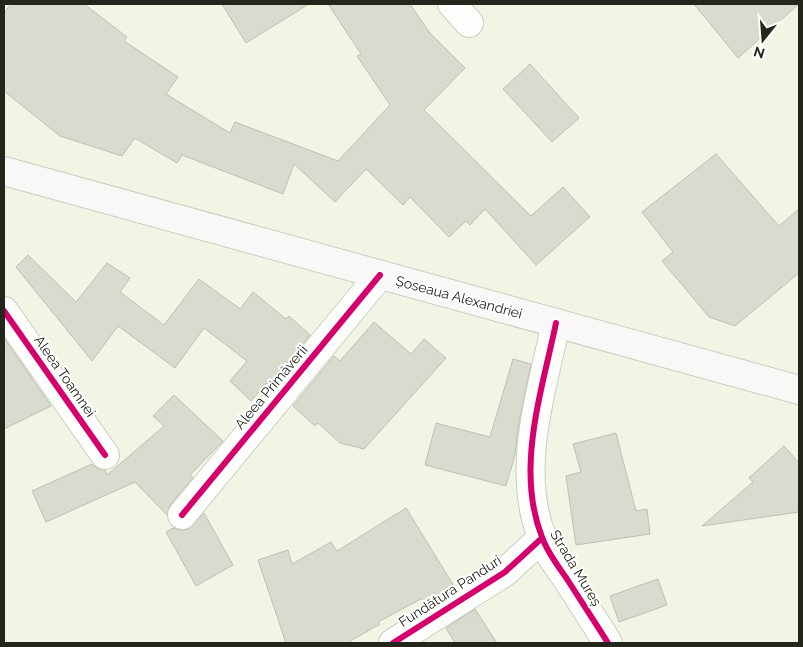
<svg xmlns="http://www.w3.org/2000/svg" width="803" height="647" viewBox="0 0 803 647" font-family="Raleway,sans-serif">
  <style>
    .building { fill: #d8dcce; stroke: #bdc1b4 }
    .lines { fill: none; stroke-linecap: round; stroke-linejoin: round }
    .minor-casing { stroke: #cbcec1; stroke-width: 30 }
    .secondary-casing { stroke: #cbcec1; stroke-width: 30 }
    .minor { stroke: #fdfefb; stroke-width: 28 }
    .secondary { stroke: #f9f8f7; stroke-width: 28 }
    .cycleway-casing { stroke: #fff; stroke-width: 9 }
    .cycleway { stroke: #d6006c; stroke-width: 6 }
    .labels { text-anchor: middle; dominant-baseline: central; stroke-width: 4; stroke-linejoin: round; paint-order: stroke }
    .street-label { font-size: 14px; fill: #23261a; stroke: #fff }
  </style>
  <rect width="100%" height="100%" fill="#f0f5e4"/>
  <path class="building" d="M11,4H84L127,37L124,41L178,77L166,94L230,133L235,122L338,161L390,105L357,56L361,54L328,4H410L430,33L465,68L424,110L531,216L563,187L590,217L536,265L485,209L470,225L466,221L449,237L410,197L403,205L366,169L335,202L294,164L283,194L182,155L177,163L135,138L122,156L60,136L4,91V13Z
    M222,4H309L246,43Z
    M694,4H799L738,58Z
    M530,64L579,118L552,142L503,89Z
    M716,154L779,226L799,209V273L735,326L709,317L662,261L673,252L642,212Z
    M28,255L76,302L107,263L130,278L120,292L164,325L199,279L240,309L253,292L286,319L289,316L310,335L269,385L267,383L251,401L230,381L247,361L204,328L175,368L118,326L92,361L16,267Z
    M374,322L411,354L424,339L446,358L364,449L340,443L318,423L315,426L293,406L334,356L340,361Z
    M4,338L51,406L4,429Z
    M513,359L531,364L518,427L515,455L506,486L425,465L436,423L490,437Z
    M174,395L223,441L190,475L193,478L170,505L167,515L135,482L46,522L32,491L92,464L98,469L105,470L107,475L164,426L153,416Z
    M616,433L636,511L647,509L650,534L576,545L566,476L581,472L573,444Z
    M784,446L799,463V512L702,526L753,482L749,478Z
    M406,508L454,586L429,601L428,598L423,601L421,599L378,622L380,624L347,643H286L258,560L288,550L292,564L331,542L337,551Z
    M204,513L233,565L196,586L166,532L173,528L180,530L188,529Z
    M658,579L667,605L619,622L610,596Z
    M475,609L497,643H455L446,628Z"/>
  <g class="lines">
    <g class="minor-casing">
      <path id="minor" d="M452,4L469,23
        M4,311L105,455
        M556,323C542,391 515,469 542,537C547,552 558,566 567,579C581,601 595,622 608,643
        M182,515L380,275
        M393,643L505,572L542,538"/>
    </g>
    <g class="secondary-casing">
      <path id="secondary" d="M4,171L799,390"/>
    </g>
    <use href="#minor" class="minor"/>
    <use href="#secondary" class="secondary"/>
    <g class="cycleway-casing">
      <path id="cycleway" d="M4,311L105,455
        M556,323C542,391 515,469 542,537C547,552 558,566 567,579C581,601 595,622 608,643
        M182,515L380,275
        M393,643L505,572L542,538"/>
    </g>
    <use href="#cycleway" class="cycleway"/>
  </g>
  <g class="labels">
    <g class="street-label">
      <text transform="translate(459 297) rotate(15)">Șoseaua Alexandriei</text>
      <text transform="translate(65 376) rotate(55)">Aleea Toamnei</text>
      <text transform="translate(271 387) rotate(-50)">Aleea Primăverii</text>
      <text transform="translate(576 568) rotate(59)">Strada Mureș</text>
      <text transform="translate(450 591) rotate(-33)">Fundătura Panduri</text>
    </g>
  </g>
  <rect width="803" height="647" fill="none" stroke="#23261a" stroke-width="10"/>
  <g transform="translate(763 40) rotate(197)" stroke="#ffffff" stroke-width="4" paint-order="stroke">
  <path d="M0-4L9 19L0 12L-9 19Z" fill="#23261a"/>
  <text y="-8" font-size="14" font-weight="bold" text-anchor="middle" fill="#23261a">N</text>
  </g>
</svg>
